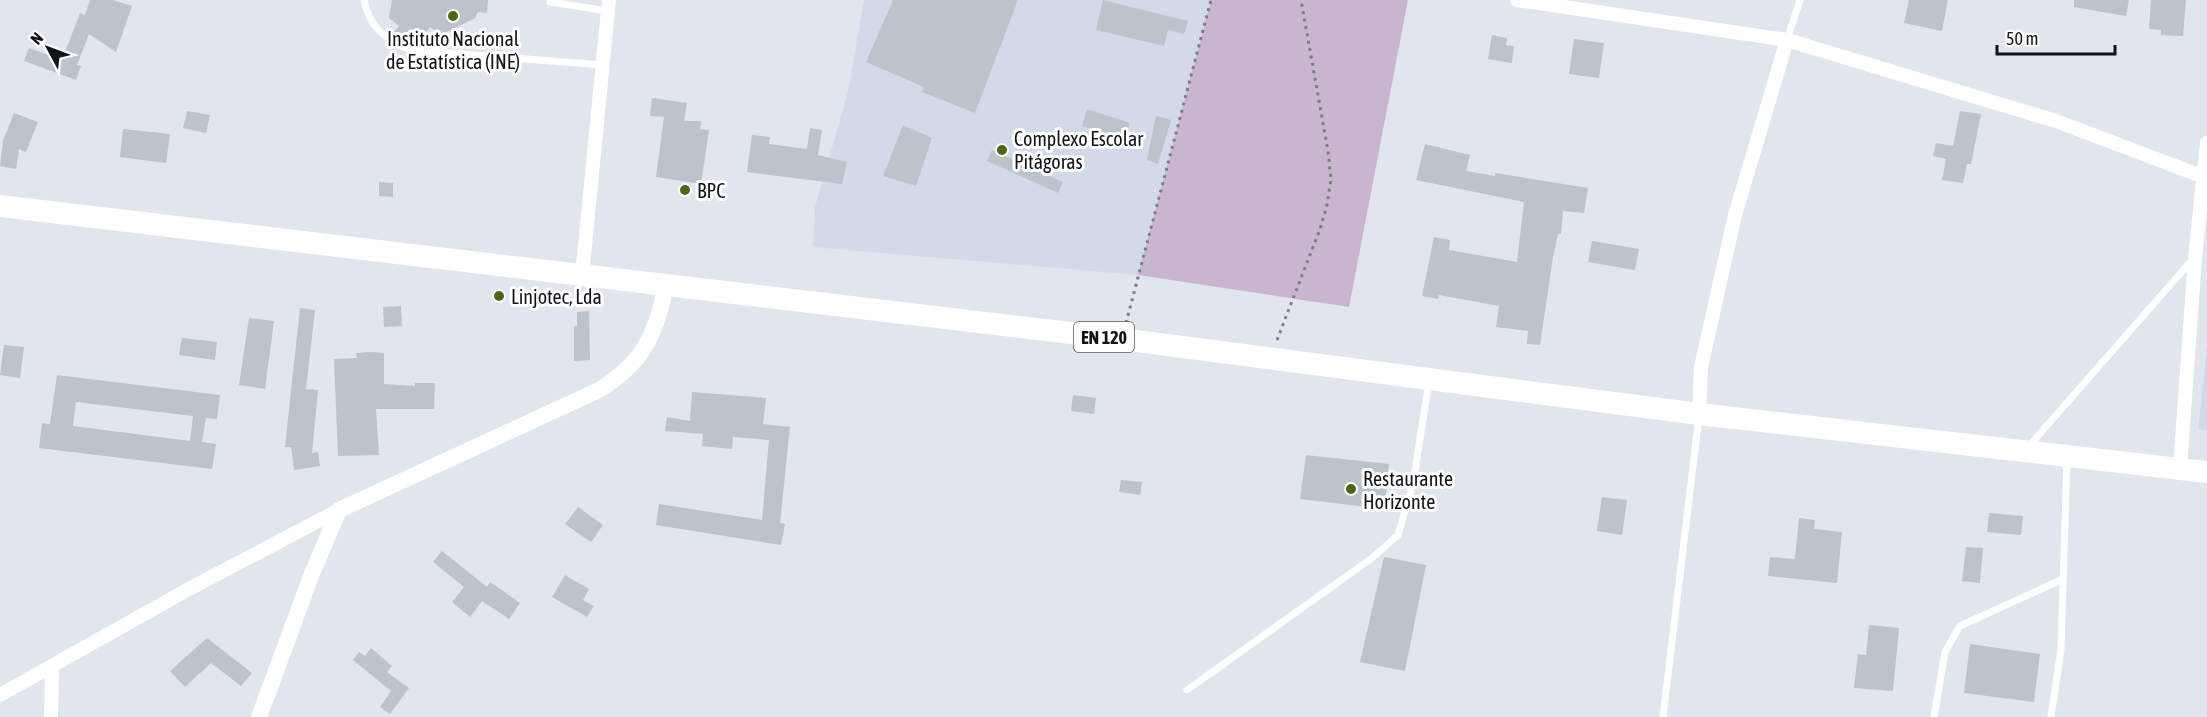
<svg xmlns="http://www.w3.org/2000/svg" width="2207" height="717" viewBox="0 0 2207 717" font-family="'Asap Condensed',sans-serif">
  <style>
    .built { fill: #d2daea }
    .green { fill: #cab5d0 }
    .building { fill: #bbc4ca; fill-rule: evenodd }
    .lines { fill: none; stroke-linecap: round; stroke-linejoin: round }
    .path { stroke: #7b7e84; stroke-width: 3; stroke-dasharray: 3 4.5; stroke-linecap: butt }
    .service { stroke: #fff; stroke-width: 7 }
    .minor { stroke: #fff; stroke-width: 14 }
    .tertiary { stroke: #fff; stroke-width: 16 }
    .primary { stroke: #fff; stroke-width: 22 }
    .poi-dot { fill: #4c6515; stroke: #fff; stroke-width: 2 }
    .labels { text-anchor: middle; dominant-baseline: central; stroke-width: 6; stroke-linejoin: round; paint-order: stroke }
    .shield { fill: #fff; stroke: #595a5c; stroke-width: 1.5 }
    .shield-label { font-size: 18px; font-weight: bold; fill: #121316 }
    .poi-label { font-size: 20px; fill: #121316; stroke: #fff; text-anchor: start }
  </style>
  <rect width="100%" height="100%" fill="#e0e5ee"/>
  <path class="built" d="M864,0H1211L1138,275L813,247L815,207L848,92Z
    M2207,347V430L2198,429Z"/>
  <path class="green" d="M1211,0H1408L1349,307L1138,275Z"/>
  <path class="building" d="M90,0H113L132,6L116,52L89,34L77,65L81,66L76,80L24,61L29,48L62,60L80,13L85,15Z
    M392,0H488L487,13L478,12L475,18L441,35L430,27L416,45L407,43L394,32L399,26L389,18Z
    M893,0H1018L975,113L922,92L924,87L866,62Z
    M1103,0L1188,21L1184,34L1168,30L1164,46L1096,30Z
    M1909,0H1948L1942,31L1904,23Z
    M2074,0H2129L2126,16L2074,7Z
    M2151,0H2186L2183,36L2161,35V30L2149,29Z
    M1492,35L1507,38L1506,45L1514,46L1512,63L1488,59Z
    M1574,39L1604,43L1599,78L1569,74Z
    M652,98L687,103L684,121H701L700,129L709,130L701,184L656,177L664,117L650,116Z
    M1087,109L1130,123L1125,139L1118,137L1117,141L1095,134L1096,130L1082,126Z
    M187,111L210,115L206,133L183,128Z
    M1960,111L1981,114L1971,164H1967L1963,183L1942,180L1946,159L1933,156L1936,143L1953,146Z
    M14,113L38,122L26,152L19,149L16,169L0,166L3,141Z
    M1156,116L1171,120L1158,164L1147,160Z
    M903,125L932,138L916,186L883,176Z
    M810,128L822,130L818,155L847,162L842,184L747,172L752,135L770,137L769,144L807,149Z
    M123,129L170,134L166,163L120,157Z
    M1425,144L1470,155L1466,171L1495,176V173L1588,188L1584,213L1563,211L1561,234H1558L1553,257L1540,345L1527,344L1528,331L1496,327L1499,306L1439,295L1438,299L1422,296L1434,237L1450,240L1449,250L1517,262L1524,202L1416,180Z
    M992,150L1063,182L1058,193L987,161Z
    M379,182L393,183V197L379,196Z
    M1592,241L1639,249L1635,270L1588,262Z
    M401,306L402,326L384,327L383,307Z
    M300,308L315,310L306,389L318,390L312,453L318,452L320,466L294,470L291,447H285Z
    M589,311L590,360L574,361V326H577V312Z
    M249,318L274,321L265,389L239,385Z
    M182,338L217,342L215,360L179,355Z
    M4,345L24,347L20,378L0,375Z
    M371,352L384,353V384L415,386V383H435L434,409H376L379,455L338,456L334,359L357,358L356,353Z
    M57,375L220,395L217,419L206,418L202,442L216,444L212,469L39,448L42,423L50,424ZM76,402L193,416L190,441L73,426Z
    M692,392L766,398L763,424L790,427L780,523L785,524L781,545L656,525L659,504L762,520L769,440L733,437L732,449L702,446L703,434L665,431L667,417L690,421Z
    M1073,395L1096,398L1094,414L1071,411Z
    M1306,455L1389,464L1384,509L1300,499Z
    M1121,480L1142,482L1140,495L1119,492Z
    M1602,497L1627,500L1622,535L1597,531Z
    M578,507L603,525L591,542L565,524Z
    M1989,513L2023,516L2021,535L1987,532Z
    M1799,518L1815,520L1814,529L1842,532L1837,583L1768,576L1770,557L1795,559Z
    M1966,547L1983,548L1980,583L1962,581Z
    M442,551L487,587L490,582L520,603L509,619L482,601L470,617L452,602L464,587L433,562Z
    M1384,557L1426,565L1405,671L1360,662Z
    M565,575L589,589L583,600L594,606L587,617L552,597Z
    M1869,625L1899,628L1893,691L1854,688L1858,654L1866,655Z
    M207,638L252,673L241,686L211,663L185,687L170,671Z
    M1970,644L2040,654L2034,702L1964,693Z
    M371,648L392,666L387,672L409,688L390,714L380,707L391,691L353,660L359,652L365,656Z"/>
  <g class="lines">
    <path class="path" d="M1126,323L1211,0
      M1277,340L1320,229L1327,205L1331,179L1328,151L1301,0"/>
    <path class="service" d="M364,0C369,27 386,40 410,50L603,65
      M550,0V2L608,11
      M1787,40L1800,0
      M2028,447L2193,259
      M1187,690L1372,558L1398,535L1413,484L1429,381
      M1663,717L1699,416
      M1934,717L1945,652L1960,626L2063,579
      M2051,717L2061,649L2067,458"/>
    <path class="minor" d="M1517,0L1787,40L2056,121L2204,177
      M582,276L609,0
      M1699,414L1701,367L1735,215L1787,40
      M2180,468L2195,258L2207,143
      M0,695L187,590L339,510
      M51,717L52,668"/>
    <path class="tertiary" d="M259,717L311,576L339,510L599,390C643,363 656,335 666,285"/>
    <path class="primary" d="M0,206L1121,339L1699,414L2207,472"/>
  </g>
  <g class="poi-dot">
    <circle cx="453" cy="16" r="6"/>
    <circle cx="1002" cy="150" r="6"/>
    <circle cx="685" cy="190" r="6"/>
    <circle cx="499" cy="296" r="6"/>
    <circle cx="1351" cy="489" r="6"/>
  </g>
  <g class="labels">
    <rect class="shield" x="1074" y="322" width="60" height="30" rx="4.5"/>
    <g class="shield-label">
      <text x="1104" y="337">EN 120</text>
    </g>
    <g class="poi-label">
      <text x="453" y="38" text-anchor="middle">Instituto Nacional<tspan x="453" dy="23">de Estatística (INE)</tspan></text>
      <text x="1014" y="138">Complexo Escolar<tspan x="1014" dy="23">Pitágoras</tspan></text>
      <text x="697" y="190">BPC</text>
      <text x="511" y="296">Linjotec, Lda</text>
      <text x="1363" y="478">Restaurante<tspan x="1363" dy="23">Horizonte</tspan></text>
    </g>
  </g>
  <g transform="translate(48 48) rotate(311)" stroke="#ffffff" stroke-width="4.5" paint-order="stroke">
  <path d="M0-4.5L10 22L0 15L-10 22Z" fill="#121316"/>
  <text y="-9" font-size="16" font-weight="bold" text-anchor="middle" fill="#121316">N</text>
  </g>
  <path d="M1997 45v9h118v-9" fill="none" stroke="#121316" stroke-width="3"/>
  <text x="2006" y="45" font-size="18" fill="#121316" stroke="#ffffff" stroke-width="4.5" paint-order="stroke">50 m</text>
</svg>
